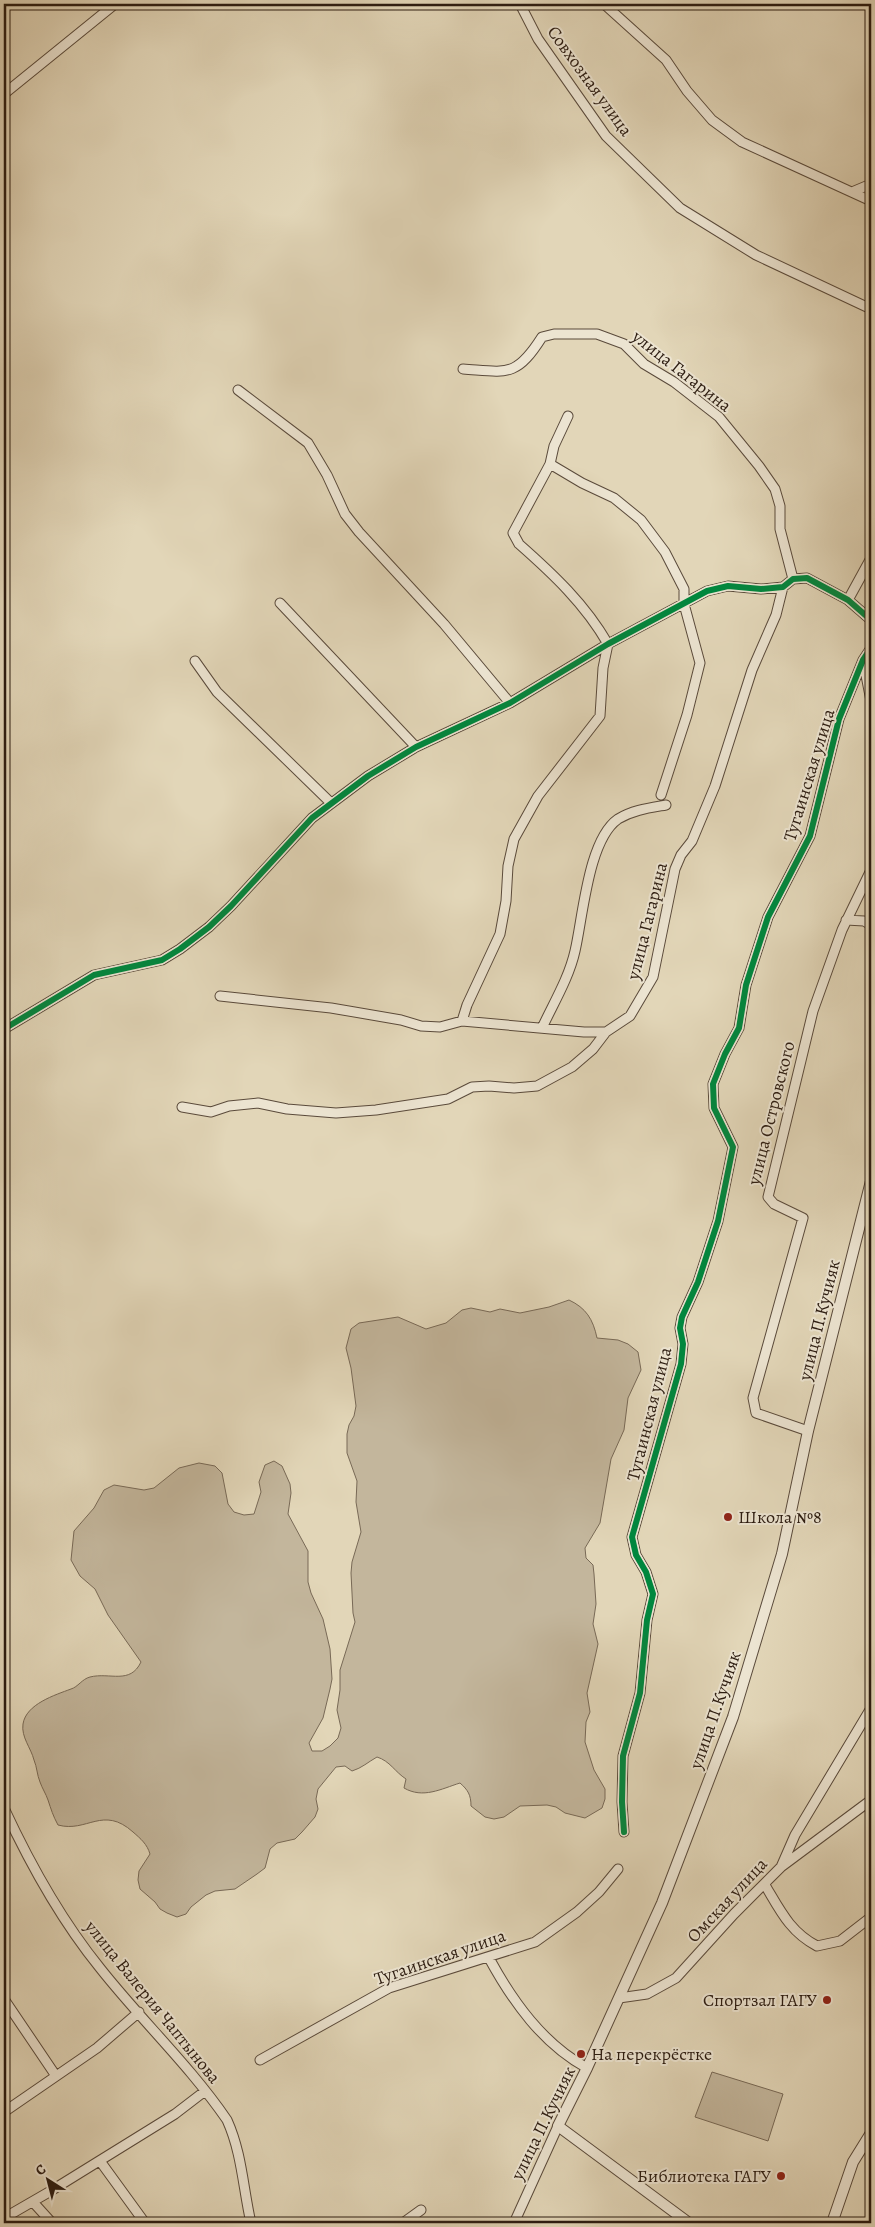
<svg xmlns="http://www.w3.org/2000/svg" width="875" height="2227" viewBox="0 0 875 2227" font-family="Alegreya,serif">
  <style>
    .green { fill: #c3b69c; stroke: #786956 }
    .lines { fill: none; stroke-linecap: round; stroke-linejoin: round }
    .minor-casing { stroke: #5a4a3b; stroke-width: 11 }
    .tertiary-casing { stroke: #5a4a3b; stroke-width: 12 }
    .minor { stroke: #ece4d1; stroke-width: 9 }
    .tertiary { stroke: #ece4d1; stroke-width: 10 }
    .cycleway-casing { stroke: #ece4d1; stroke-width: 9 }
    .cycleway { stroke: #00873e; stroke-width: 6 }
    .poi-dot { fill: #8f2418; stroke: #ece4d1; stroke-width: 2 }
    .labels { text-anchor: middle; dominant-baseline: central; stroke-width: 4; stroke-linejoin: round; paint-order: stroke }
    .street-label { font-size: 18px; fill: #2c1c11; stroke: #ece4d1 }
    .poi-label { font-size: 18px; fill: #2c1c11; stroke: #ece4d1; text-anchor: start }
  </style>
  <rect width="100%" height="100%" fill="#e2d6b8"/>
  <filter id="stains"><feTurbulence type="fractalNoise" baseFrequency=".004" numOctaves="4"/><feColorMatrix values="0 0 0 0 .2 0 0 0 0 .09 0 0 0 0 .02 0 0 0 .5 -.17"/></filter>
  <radialGradient id="worn" r=".72"><stop offset=".6" stop-color="#630" stop-opacity="0"/><stop offset="1" stop-color="#630" stop-opacity=".3"/></radialGradient>
  <path class="green" d="M569,1300C586,1308 593,1319 597,1338L618,1340L628,1344L638,1352L641,1370L628,1398L624,1430L611,1459L600,1523L585,1548L586,1558L593,1565L594,1574L596,1604L593,1624L598,1644L587,1693L590,1712L586,1722L585,1742L594,1770L605,1789V1799L602,1808L585,1818L565,1813L556,1807L547,1805L520,1806L504,1817L494,1819L485,1817L471,1806C471,1795 468,1790 460,1783C441,1789 423,1799 404,1788L406,1779C395,1772 390,1761 377,1757C368,1762 362,1768 352,1771L345,1766L336,1767L318,1789L316,1799L318,1809L315,1817L302,1832L295,1839L277,1843L270,1849L265,1868L257,1874L235,1889L215,1891L206,1895L191,1907L186,1914L177,1917L167,1913L160,1909L155,1902L140,1889L138,1880L139,1871L150,1854C147,1844 141,1839 133,1832C103,1805 87,1833 58,1825C53,1816 51,1809 48,1800C46,1794 42,1788 40,1782C37,1775 37,1767 34,1760C31,1748 21,1737 23,1724C26,1704 55,1695 71,1689C78,1687 82,1679 90,1677C110,1672 130,1685 141,1662L108,1615L95,1589L80,1576L71,1560L74,1531L94,1508L104,1490L114,1485L144,1490L154,1488L179,1468L199,1463L215,1466L222,1473L228,1504L234,1512L244,1515L254,1514L261,1492L259,1482L265,1465L274,1461L282,1466L290,1484L291,1493L288,1514L308,1551V1582L311,1593L323,1619L330,1649L332,1679L330,1689L323,1718L309,1743L312,1751H322L330,1746L338,1738L341,1728L337,1710L340,1690V1670L355,1622L353,1613L351,1573L352,1562L361,1532L356,1502L357,1481L347,1453V1434L349,1425L354,1416L356,1406L351,1368L346,1348L351,1329L359,1323L398,1317L426,1329L446,1323L462,1310L471,1308L490,1312L500,1309L520,1313L549,1307Z
    M712,2072L783,2094L768,2141L695,2117Z"/>
  <g class="lines">
    <g class="minor-casing">
      <path id="minor" d="M520,4L538,39L606,136L680,208L756,255L871,309
        M604,4L666,60L687,91L712,120L742,142L871,201
        M4,94L115,4
        M852,192L871,184
        M463,369C507,372 516,378 542,337L554,334H597L624,344L644,364L674,382L719,417L759,466L775,489L780,506V529L793,579
        M238,390L308,443L327,475L345,514L359,532L444,624L510,703
        M550,464L582,483L614,498L641,520L665,552L684,589V604L700,663L687,715L661,795
        M848,600L871,558
        M280,603L416,747
        M863,660L871,701
        M195,661L217,692L331,803
        M846,920L864,921L871,925
        M220,996L331,1008L401,1020L421,1026L440,1027L462,1021L584,1032H606L630,1016L653,977L675,869L681,855L692,841L715,786L752,670L776,615L783,587
        M462,1021L467,1005L500,934L506,901L508,866L514,839L538,796L600,716L603,668L608,644C585,604 553,574 519,544L513,533L550,464L554,446L568,416
        M542,1028C553,1004 569,978 575,951C583,917 588,840 618,819C633,810 649,808 666,805
        M4,1029L94,975L162,960L180,949L209,927L231,906L312,818L368,776L416,747L510,703L608,644L707,591L728,586L761,589L783,587L793,579L807,578L848,600L871,620
        M182,1107L211,1112L229,1106L258,1103L287,1109L336,1113L376,1110L448,1099L472,1087L489,1086L514,1088L537,1086L572,1067L593,1049L606,1032
        M808,1431L756,1413L753,1398L803,1218L774,1204L768,1197L813,1011L842,930L871,870
        M4,1808C30,1864 61,1920 100,1968C141,2020 190,2066 227,2120C242,2153 243,2188 251,2223
        M624,1832L622,1802L623,1756L640,1693L647,1620L653,1594L646,1572L636,1555L632,1537L681,1364L683,1344L680,1328L682,1317L698,1282L718,1221L733,1147L714,1108L713,1084L725,1054L739,1028L746,985L768,917L810,836L839,719L863,660L871,648
        M781,1867L871,1800
        M765,1885C780,1910 790,1932 817,1946L840,1941L871,1917
        M489,1958C513,2002 543,2044 587,2068
        M619,1998L647,1994L676,1978L734,1914L781,1867L795,1835L871,1708
        M4,1999L56,2076
        M260,2060L389,1988L535,1942L577,1912L599,1892L618,1869
        M4,2112L97,2048L139,2012
        M100,2161L145,2223
        M33,2202L52,2223
        M4,2218L49,2192L175,2114L205,2091
        M403,2223L421,2210
        M514,2223L558,2126"/>
    </g>
    <g class="tertiary-casing">
      <path id="tertiary" d="M689,2223L558,2126L587,2068L662,1903L733,1717L782,1554L808,1431L871,1181
        M832,2223L853,2162L871,2133"/>
    </g>
    <use href="#minor" class="minor"/>
    <use href="#tertiary" class="tertiary"/>
    <g class="cycleway-casing">
      <path id="cycleway" d="M4,1029L94,975L162,960L180,949L209,927L231,906L312,818L368,776L416,747L510,703L608,644L707,591L728,586L761,589L783,587L793,579L807,578L848,600L871,620
        M624,1832L622,1802L623,1756L640,1693L647,1620L653,1594L646,1572L636,1555L632,1537L681,1364L683,1344L680,1328L682,1317L698,1282L718,1221L733,1147L714,1108L713,1084L725,1054L739,1028L746,985L768,917L810,836L839,719L863,660L871,648"/>
    </g>
    <use href="#cycleway" class="cycleway"/>
  </g>
  <g class="poi-dot">
    <circle cx="728" cy="1517" r="5"/>
    <circle cx="827" cy="2000" r="5"/>
    <circle cx="581" cy="2054" r="5"/>
    <circle cx="781" cy="2176" r="5"/>
  </g>
  <g class="labels">
    <g class="street-label">
      <text transform="translate(590 81) rotate(54)">Совхозная улица</text>
      <text transform="translate(682 371) rotate(38)">улица Гагарина</text>
      <text transform="translate(809 775) rotate(-73)">Тугаинская улица</text>
      <text transform="translate(647 921) rotate(-76)">улица Гагарина</text>
      <text transform="translate(771 1113) rotate(-76)">улица Островского</text>
      <text transform="translate(819 1320) rotate(-76)">улица П.Кучияк</text>
      <text transform="translate(649 1414) rotate(-76)">Тугаинская улица</text>
      <text transform="translate(715 1710) rotate(-71)">улица П.Кучияк</text>
      <text transform="translate(727 1900) rotate(-47)">Омская улица</text>
      <text transform="translate(440 1957) rotate(-19)">Тугаинская улица</text>
      <text transform="translate(153 2002) rotate(51)">улица Валерия Чаптынова</text>
      <text transform="translate(543 2123) rotate(-64)">улица П.Кучияк</text>
    </g>
    <g class="poi-label">
      <text x="738" y="1517">Школа №8</text>
      <text x="817" y="2000" text-anchor="end">Спортзал ГАГУ</text>
      <text x="591" y="2054">На перекрёстке</text>
      <text x="771" y="2176" text-anchor="end">Библиотека ГАГУ</text>
    </g>
  </g>
  <rect width="875" height="2227" fill="none" stroke="#e2d6b8" stroke-width="20"/>
  <rect x="5" y="5" width="865" height="2217" fill="none" stroke="#2c1c11" stroke-width="2.5"/>
  <rect x="10" y="10" width="855" height="2207" fill="none" stroke="#2c1c11"/>
  <g transform="translate(48 2180) rotate(324)" stroke="#ece4d1" stroke-width="4" paint-order="stroke">
  <path d="M0-4L9 19L0 12L-9 19Z" fill="#2c1c11"/>
  <text y="-8" font-size="14" font-weight="bold" text-anchor="middle" fill="#2c1c11">С</text>
  </g>
  <rect width="100%" height="100%" filter="url(#stains)"/>
  <rect width="100%" height="100%" fill="url(#worn)"/>
</svg>
